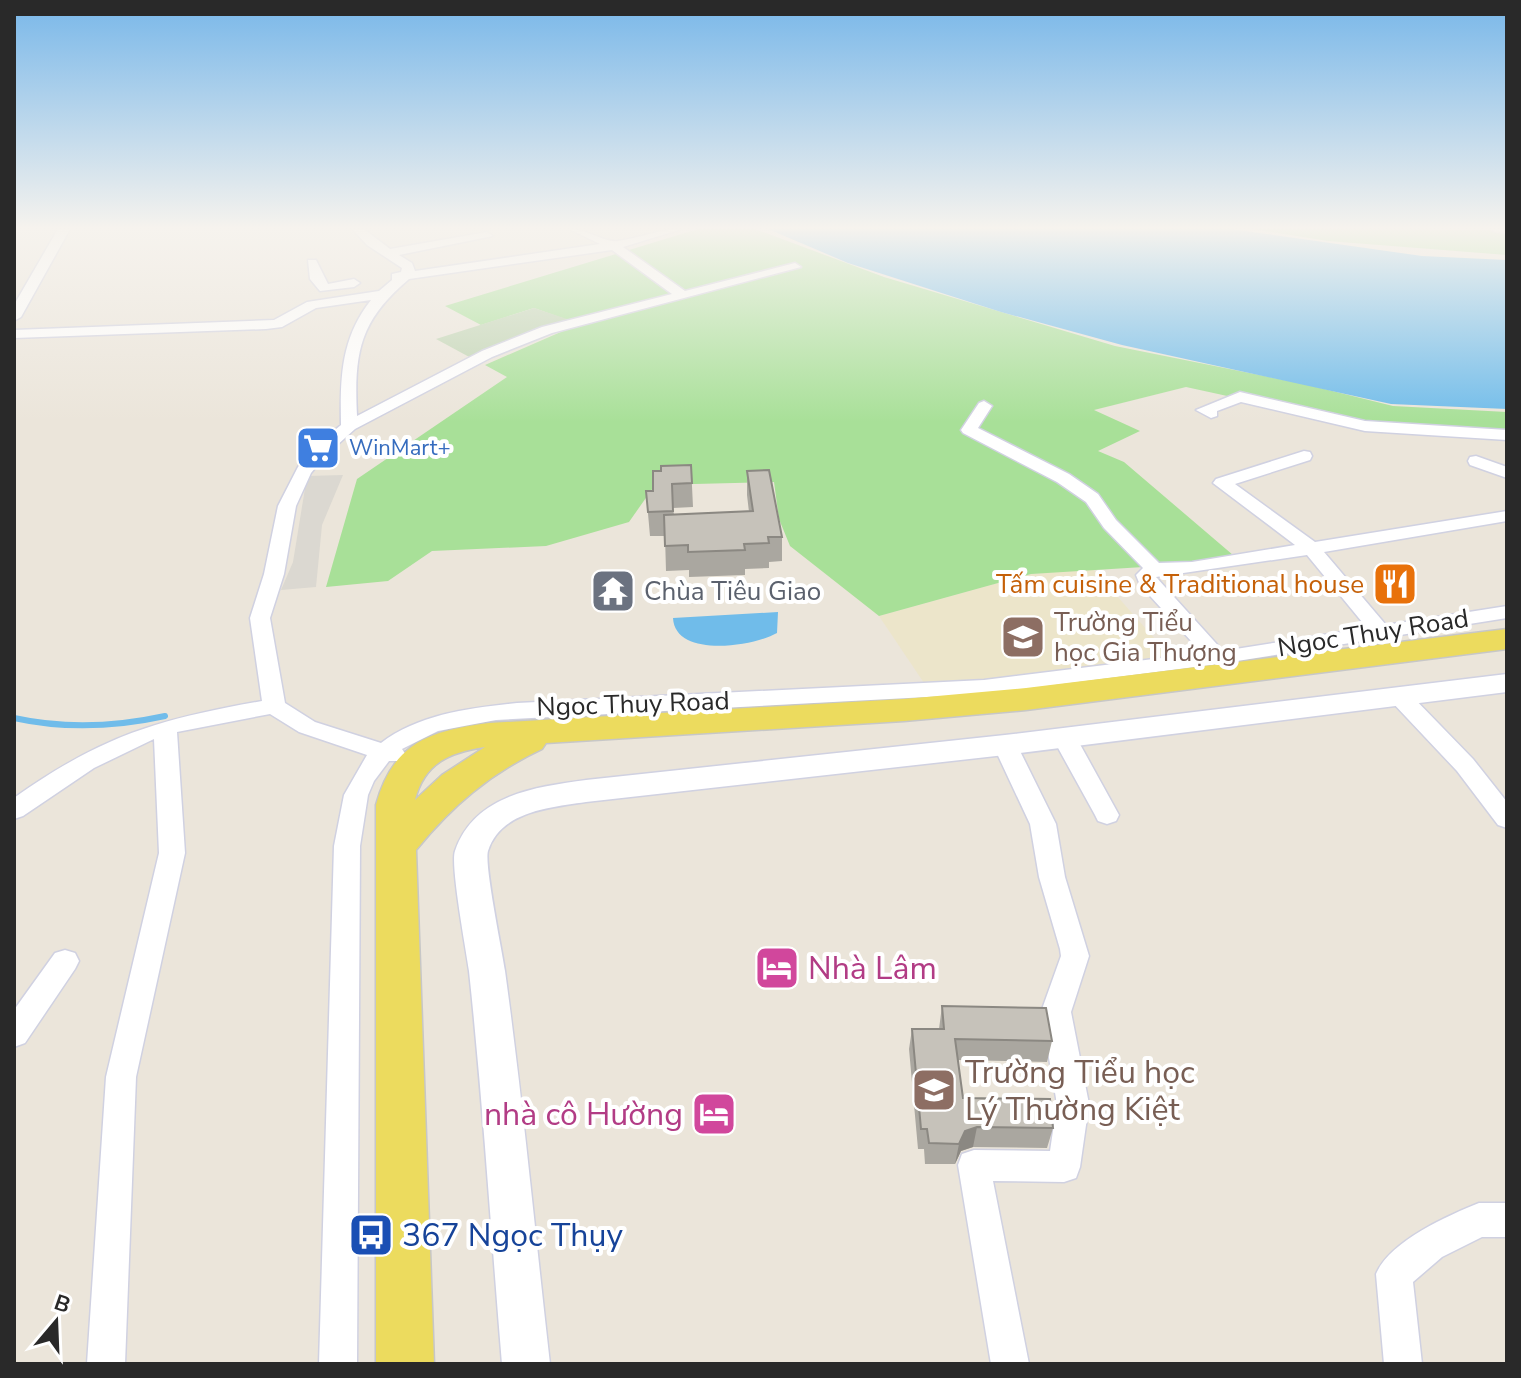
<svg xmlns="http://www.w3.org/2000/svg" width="1521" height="1378" viewBox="0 0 1521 1378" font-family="'Nunito Sans',sans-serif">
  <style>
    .education { fill: #ece5ca }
    .green { fill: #a8e098 }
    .cemetery { fill: #bfd4b2 }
    .plaza { fill: #dbd8d1 }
    .water { fill: #70bcea }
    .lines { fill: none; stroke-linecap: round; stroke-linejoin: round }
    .stream { stroke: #70bcea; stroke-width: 6 }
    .minor-casing { stroke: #d0d1e1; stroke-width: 3 }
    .tertiary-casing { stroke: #d0d1e1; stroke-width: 3 }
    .primary-casing { stroke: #c7c7c7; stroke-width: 3 }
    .minor { fill: #fff; fill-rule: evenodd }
    .tertiary { fill: #fff; fill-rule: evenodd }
    .primary { fill: #ecdb5e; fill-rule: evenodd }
    .wall { fill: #aaa7a0 }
    .shaded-wall { fill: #8b8882 }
    .building { fill: #c6c2ba; stroke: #8b8882; stroke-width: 2 }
    .labels { text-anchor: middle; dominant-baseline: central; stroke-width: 8; stroke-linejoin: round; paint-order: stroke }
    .far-shop-label { font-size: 22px; fill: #366cbe; stroke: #fff; text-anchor: start }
    .food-label { font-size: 26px; fill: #c56008; stroke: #fff; text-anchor: end }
    .worship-label { font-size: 26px; fill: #5b616d; stroke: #fff; text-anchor: start }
    .education-label { font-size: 26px; fill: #785e54; stroke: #fff; text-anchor: start }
    .street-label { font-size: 26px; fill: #292929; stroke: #fff }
    .near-hotel-label { font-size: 32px; fill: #b23c85; stroke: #fff; text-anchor: start }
    .near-education-label { font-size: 32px; fill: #785e54; stroke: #fff; text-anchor: start }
    .near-transit-label { font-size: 32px; fill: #164399; stroke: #fff; text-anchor: start }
  </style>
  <rect width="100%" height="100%" fill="#ebe5da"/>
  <path class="education" d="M1093,569L1171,657L926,686L879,616L1031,574Z"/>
  <path class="green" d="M698,229H755L884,277L1115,346L1304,384L1393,406L1507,412V435L1365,426L1186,387L1094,410L1140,431L1098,451L1124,462L1240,561L1031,574L879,616L790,546L779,519L774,482L655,485L629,522L546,546L432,551L388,581L326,587L357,479L507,377L485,365L579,324L534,308L481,325L445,306Z
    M1252,229L1507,230V255L1328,241Z"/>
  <path class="cemetery" d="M534,308L573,321L473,359L436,339Z"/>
  <path class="plaza" d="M343,475L322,525L316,587L281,590L293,562L307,476Z"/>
  <path class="water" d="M768,229H1231L1422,256L1507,260V409L1391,404L1122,345L1001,312L848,263Z
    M778,612L777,633C752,647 675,658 673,618Z"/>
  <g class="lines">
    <path class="stream" d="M14,718C64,729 115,727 165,716"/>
    <g class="minor-casing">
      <path id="minor" d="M58,229H70L21,317L14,321V305Z
        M352,229H364L390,249L487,232L493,236L399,255L412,263L415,271L600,244L569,229C587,229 605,243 618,241C640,238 659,229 682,229L623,247L685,291L795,263L801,267L552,333L492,357L355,429L325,456L311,473L296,506L284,574L270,618L285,703L315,722L381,743C419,714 470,708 517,703L984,680L1202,653L1140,585L1136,575L1143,568L1104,528L1086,502L1057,482L963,433L961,430L979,403L984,401L992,406L978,428L1069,474L1098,494L1116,520L1159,563L1192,562L1295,545L1213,483L1216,479L1304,451L1310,452L1312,456L1310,460L1235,484L1315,542L1507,511V521L1324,552L1386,625L1507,606V618L1218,664L984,694L496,720L438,731L402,749L406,755L402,761H389L374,781L368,795L360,846L357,1364H319L334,846L344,795L367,755L299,732L270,714L177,732L185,853L136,1077L125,1364H87L106,1077L159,853L154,739L94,768L23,816L14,819V798C101,736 159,719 262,701L250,618L264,574L278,506L298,467L313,448L341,425C340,377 341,338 371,300L316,308L282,327L266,329L14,338V330L274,320L307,302L379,291L392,280V274L401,272L402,268L367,245ZM612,250L672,294L542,327L482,351L357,416C354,353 359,321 409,279ZM1307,555L1367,628L1223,651L1156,577Z
        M1491,229H1507V233L1493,231Z
        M308,260H316L328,284L354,279L360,283L354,287L320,291L310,279Z
        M1240,392L1365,421L1507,430V440L1365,431L1241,402L1217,411V416L1211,418L1196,410Z
        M1476,456L1507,467V478L1470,465L1468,461L1470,457Z
        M1399,689L1407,691L1473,759L1507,802V828L1498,825L1457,771L1391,701L1388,696L1391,691Z
        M1064,729L1072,732L1076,737L1119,815L1116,821L1107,824L1098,821L1095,815L1052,737L1056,732Z
        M1005,737L1013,740L1017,745L1056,824L1065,877L1089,956L1071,1012L1089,1104L1080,1167L1076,1178L1064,1182L993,1181L1029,1364H991L958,1165L962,1154L974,1150L1050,1151L1057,1104L1041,1012L1061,956L1060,949L1039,877L1030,824L993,745L997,740Z
        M65,950L75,953L79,961L75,969L25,1043L14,1047V1010L55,953Z
        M1479,1203H1507V1237H1482L1442,1257L1413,1282L1422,1364H1384L1376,1274C1390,1241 1447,1216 1479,1203Z"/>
    </g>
    <g class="tertiary-casing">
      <path id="tertiary" d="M1507,674V692L1005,755L586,802C552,807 500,811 488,851C484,864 502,950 505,971C523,1101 535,1233 550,1364H502C491,1233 483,1101 469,971C466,950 450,864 455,851C474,795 535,787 586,780L1005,735Z"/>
    </g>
    <g class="primary-casing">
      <path id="primary" d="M1507,629V649L1026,710L904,721L546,743L542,749C489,774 452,806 416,850L434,1364H376V805C393,742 430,731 489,723L904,699L1026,688ZM485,747L442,775L415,800C424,763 450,752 485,747Z"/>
    </g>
    <use href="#minor" class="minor"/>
    <use href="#tertiary" class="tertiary"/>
    <use href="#primary" class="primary"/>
  </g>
  <path class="wall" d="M691,465L693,507L673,508L674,515L749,512L747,495V471L782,537V561L769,562V568L745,569V575L689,577V570L666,571L665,536H650L646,491H653L661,471Z
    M942,1006L1052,1041L1047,1062L958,1060L963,1098L1053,1128L1047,1148L973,1147L961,1151L955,1164H925L924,1149H918L909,1049L912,1029H939Z"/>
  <path class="shaded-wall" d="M977,1127L973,1147L961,1151L955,1164L959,1144L965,1131Z"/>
  <path class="building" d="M691,465L692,483L672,484L673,511L648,512L646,491H653V471H661V466Z
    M769,470L782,537H768L769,543L744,544L745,550L688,552V545L665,546L664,515L753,511L747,471Z
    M942,1006L1046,1008L1052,1041L955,1039L963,1098L1050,1099L1053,1128L977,1127L965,1131L959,1144L929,1143L927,1129H921L912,1029H944Z"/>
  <linearGradient id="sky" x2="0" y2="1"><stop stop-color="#78b7e9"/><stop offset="0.54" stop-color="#f6f3ee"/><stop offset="1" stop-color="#f6f3ee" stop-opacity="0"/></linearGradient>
  <rect width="1521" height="422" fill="url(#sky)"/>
  <defs>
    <g id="supermarket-square" transform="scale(2.3)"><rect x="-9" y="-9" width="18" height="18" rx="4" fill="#3f7fe0" stroke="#fff"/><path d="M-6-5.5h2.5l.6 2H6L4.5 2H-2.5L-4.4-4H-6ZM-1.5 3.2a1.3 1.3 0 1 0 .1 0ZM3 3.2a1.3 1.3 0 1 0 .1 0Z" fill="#fff"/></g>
    <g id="restaurant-square" transform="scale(2.3)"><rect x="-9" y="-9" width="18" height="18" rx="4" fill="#e8710a" stroke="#fff"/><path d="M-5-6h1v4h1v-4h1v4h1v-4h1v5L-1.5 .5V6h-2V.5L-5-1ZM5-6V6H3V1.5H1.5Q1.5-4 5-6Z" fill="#fff"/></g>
    <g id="temple-square" transform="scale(2.3)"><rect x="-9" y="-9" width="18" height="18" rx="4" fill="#6b7280" stroke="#fff"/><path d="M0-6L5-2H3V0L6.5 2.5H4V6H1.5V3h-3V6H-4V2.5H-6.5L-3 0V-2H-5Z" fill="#fff"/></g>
    <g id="school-square" transform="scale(2.3)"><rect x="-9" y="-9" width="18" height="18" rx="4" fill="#8d6e63" stroke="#fff"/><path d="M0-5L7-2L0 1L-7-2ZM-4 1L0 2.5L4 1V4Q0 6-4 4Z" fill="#fff"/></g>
    <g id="hotel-square" transform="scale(2.3)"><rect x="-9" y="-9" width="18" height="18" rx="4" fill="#d1479c" stroke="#fff"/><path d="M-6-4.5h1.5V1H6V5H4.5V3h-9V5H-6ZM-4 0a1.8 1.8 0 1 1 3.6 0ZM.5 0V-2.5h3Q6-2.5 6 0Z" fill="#fff"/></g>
    <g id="bus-square" transform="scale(2.3)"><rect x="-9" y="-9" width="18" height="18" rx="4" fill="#1a4fb4" stroke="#fff"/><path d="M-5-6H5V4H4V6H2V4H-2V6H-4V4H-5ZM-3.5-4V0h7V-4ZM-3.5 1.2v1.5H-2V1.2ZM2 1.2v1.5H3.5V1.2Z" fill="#fff"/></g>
  </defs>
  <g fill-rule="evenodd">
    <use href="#supermarket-square" x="318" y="448"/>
    <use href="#restaurant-square" x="1395" y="584"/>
    <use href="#temple-square" x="613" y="591"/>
    <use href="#school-square" x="1023" y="637"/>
    <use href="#hotel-square" x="777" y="968"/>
    <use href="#school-square" x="934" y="1090"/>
    <use href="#hotel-square" x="714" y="1114"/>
    <use href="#bus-square" x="371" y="1235"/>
  </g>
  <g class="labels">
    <g class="far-shop-label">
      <text x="349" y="448">WinMart+</text>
    </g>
    <g class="food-label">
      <text x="1364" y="584">Tấm cuisine &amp; Traditional house</text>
    </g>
    <g class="worship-label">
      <text x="644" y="591">Chùa Tiêu Giao</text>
    </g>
    <g class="education-label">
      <text x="1054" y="622">Trường Tiểu<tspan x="1054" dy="30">học Gia Thượng</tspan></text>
    </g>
    <g class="street-label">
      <text transform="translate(1373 633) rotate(-9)">Ngoc Thuy Road</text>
      <text transform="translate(633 704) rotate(-2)">Ngoc Thuy Road</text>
    </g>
    <g class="near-hotel-label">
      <text x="808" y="968">Nhà Lâm</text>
      <text x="683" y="1114" text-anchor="end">nhà cô Hường</text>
    </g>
    <g class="near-education-label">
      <text x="965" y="1072">Trường Tiểu học<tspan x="965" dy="37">Lý Thường Kiệt</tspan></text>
    </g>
    <g class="near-transit-label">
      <text x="402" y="1235">367 Ngọc Thụy</text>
    </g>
  </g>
  <rect width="1521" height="1378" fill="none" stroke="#292929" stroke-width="32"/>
  <g transform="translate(56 1322) rotate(19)" stroke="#ffffff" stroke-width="6" paint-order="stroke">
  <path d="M0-6L14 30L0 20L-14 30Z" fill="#292929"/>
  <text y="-12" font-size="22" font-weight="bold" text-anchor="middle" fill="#292929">B</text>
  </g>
</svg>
